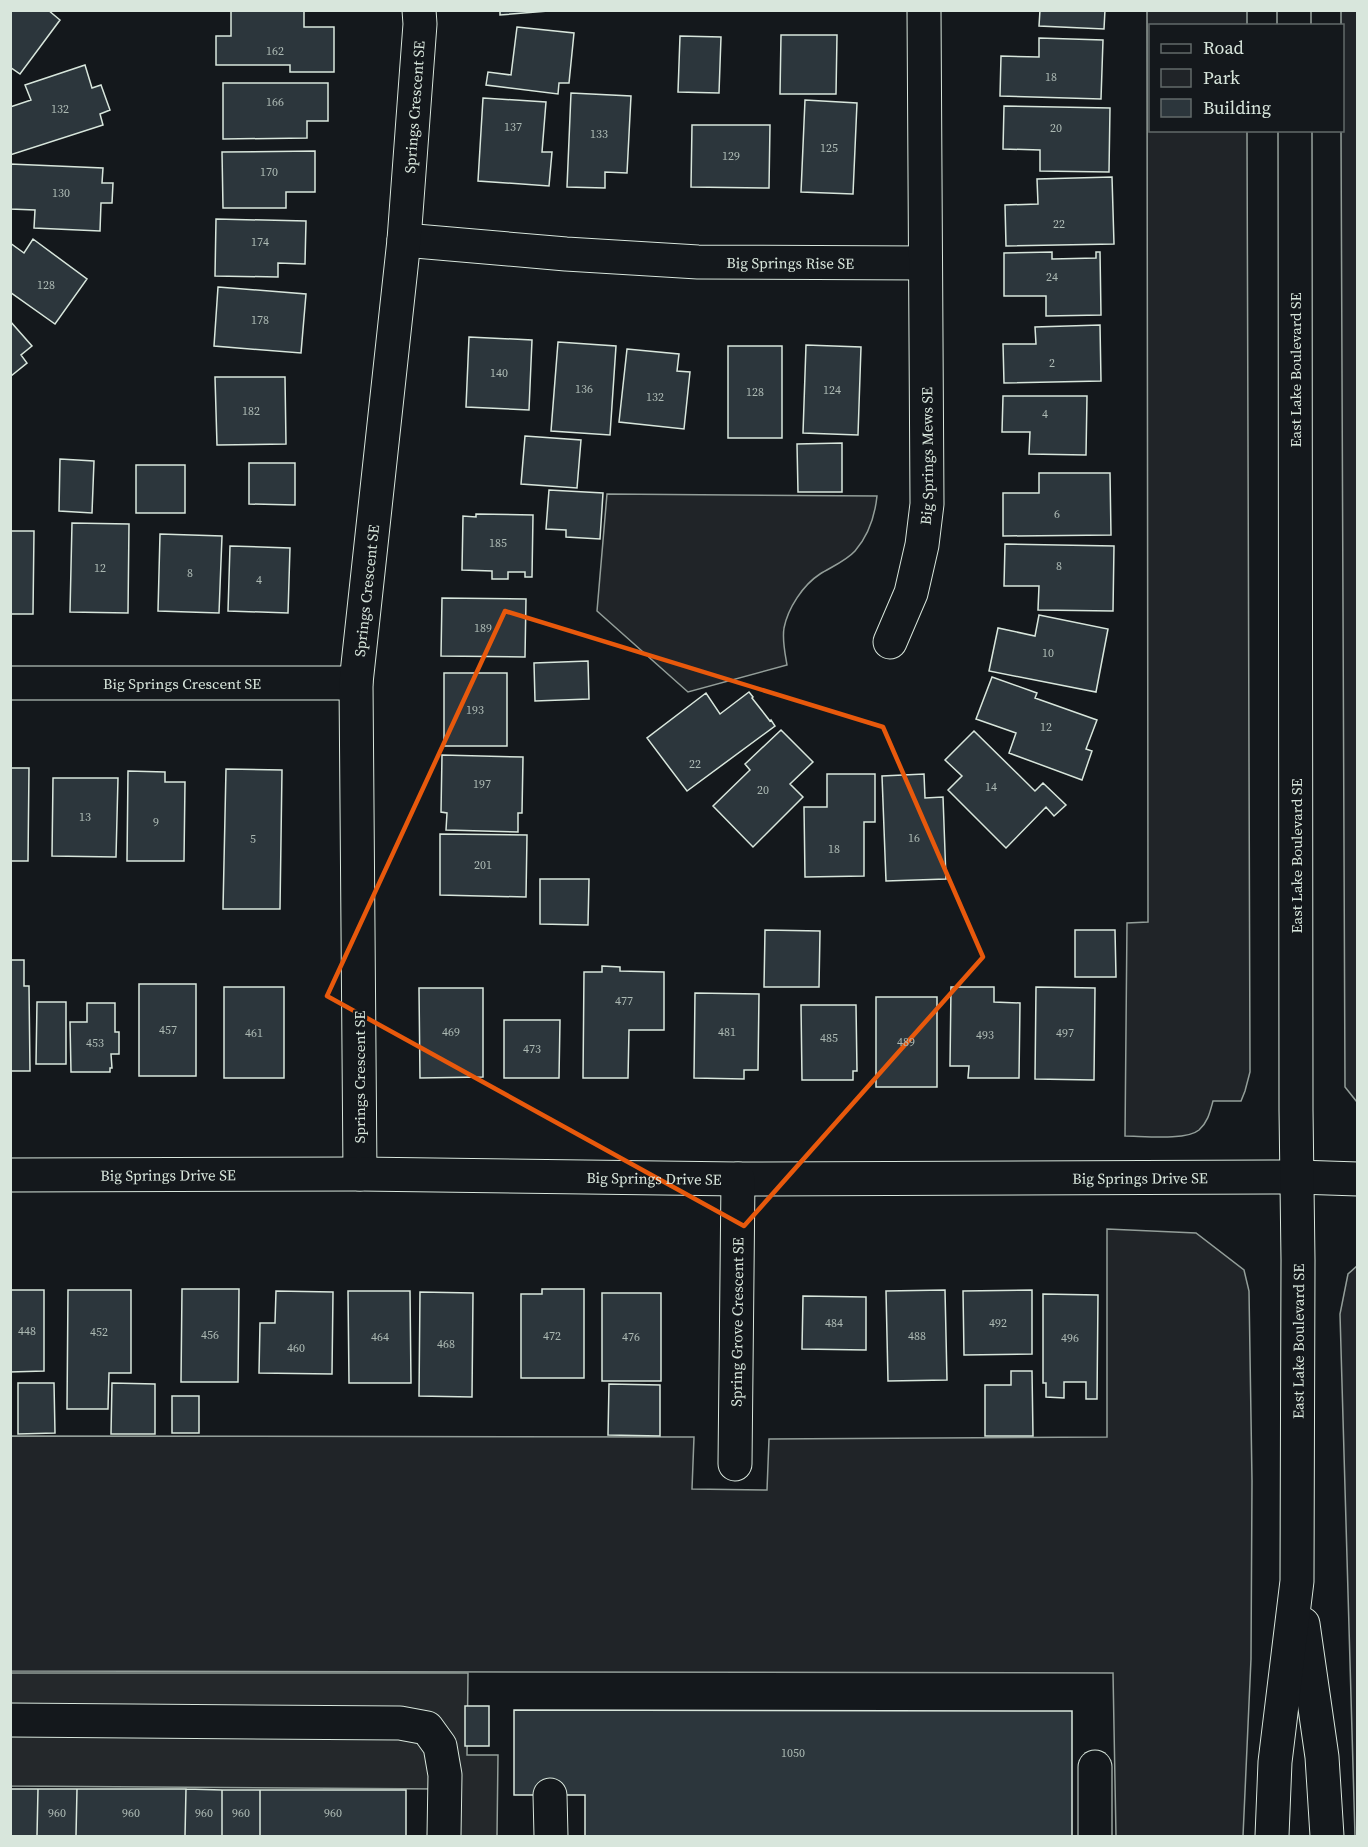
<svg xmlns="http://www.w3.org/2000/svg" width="1368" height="1847" viewBox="0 0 1368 1847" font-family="'Source Serif 4',serif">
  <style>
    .green { fill: #202428; stroke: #939e99; stroke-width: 1.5 }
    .parking { fill: #24282b; stroke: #939e99; stroke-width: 1.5 }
    .building { fill: #2c363c; stroke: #d8e6dc; stroke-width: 1.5 }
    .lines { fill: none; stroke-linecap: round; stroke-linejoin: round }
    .minor-casing { stroke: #d8e6dc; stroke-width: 35 }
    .major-casing { stroke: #d8e6dc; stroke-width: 35 }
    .minor { stroke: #14181c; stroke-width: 33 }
    .major { stroke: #14181c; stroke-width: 33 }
    .marked { fill: none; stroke: #e8590c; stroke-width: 4.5; stroke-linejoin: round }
    .labels { text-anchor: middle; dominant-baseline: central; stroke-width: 4.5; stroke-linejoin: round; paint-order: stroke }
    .number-label { font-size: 12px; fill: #adbab4 }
    .street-label { font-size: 15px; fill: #d8e6dc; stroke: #14181c }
  </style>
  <rect width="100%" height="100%" fill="#14181c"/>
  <path class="green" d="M1147,11H1247V25L1150,26V130L1247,131L1250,1072L1245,1091L1241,1101H1213C1210,1112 1208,1122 1199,1130C1186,1141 1142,1136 1125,1136L1127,923L1148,922Z
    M1341,11H1358L1357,1102L1345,1087L1341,131L1342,26L1341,25Z
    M607,494L877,496C875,515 868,536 855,551C846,561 831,567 820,574C803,585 788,608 784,628C782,640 785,653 787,665L688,692L597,611Z
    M1107,1229L1196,1233L1244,1270L1249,1291L1252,1481L1251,1659L1243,1836H1116L1113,1673L11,1671V1436L694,1437L692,1489L767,1490L769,1439L1107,1437Z
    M1357,1266L1358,1836H1355L1340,1314L1348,1274Z"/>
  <path class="parking" d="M11,1673H468L467,1755H498L497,1836H439V1789L11,1786Z"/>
  <path class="building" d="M10,10H48L60,20L20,74L10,67Z
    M231,10H304V27H334V72H290V65H216V36H231Z
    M500,10H561L500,15Z
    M1040,10H1105L1104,29L1039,26Z
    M517,27L574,33L569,83H559L558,94L486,85L488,72L511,75Z
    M781,35H837L836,94H780Z
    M680,36L721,37L719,93L678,92Z
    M1039,38L1103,40L1101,99L1000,96L1001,56L1039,57Z
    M85,65L92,88L101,85L110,110L100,114L103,125L10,155V107L31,100L25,85Z
    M223,83H328V121H307V138L223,139Z
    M571,93L631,96L627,173L605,172V188L567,187Z
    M483,98L546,102L542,152H552L549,186L478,181Z
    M805,100L857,103L853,194L801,192Z
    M1004,106L1110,108L1109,172L1040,171V150L1003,149Z
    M692,125H770L769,188L691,187Z
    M315,151V192H286V208H223L222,152Z
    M10,164L103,168L102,183H113L112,203H101L100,231L34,228L35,210L10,209Z
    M1112,177L1114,244L1006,246L1005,205L1038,204L1037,179Z
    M216,219L306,221L305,264L278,263V277L215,276Z
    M33,239L87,279L55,324L10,292V243L24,253Z
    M1052,252V259L1096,258V252H1100L1101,315L1046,316V296H1004V253Z
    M218,287L306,294L301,353L214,346Z
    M10,321L32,346L21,355L27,363L11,376Z
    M1100,325L1101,381L1004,383L1003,344H1036L1035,327Z
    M469,337L532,340L529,410L466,407Z
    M558,342L616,346L610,435L551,431Z
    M806,345L861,347L858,435L803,433Z
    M728,346H782V438H728Z
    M627,349L679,354L677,371L690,372L684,429L619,422Z
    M215,377H285L286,444L217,445Z
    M1003,396H1087L1086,455L1029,454L1030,432H1002Z
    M525,436L581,440L577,488L521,484Z
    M842,443V492H798L797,444Z
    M60,459L94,461L92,513L59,511Z
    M249,463H295V505L249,504Z
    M136,465H185V513H136Z
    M1039,473H1110L1111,535L1003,536V493H1039Z
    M549,490L603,493L600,539L566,537V530L546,529Z
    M476,514L533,515L532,577H525V572H508V579H492V571L462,570L463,516L476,517Z
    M72,523L129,524L128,613L70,612Z
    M10,531H34L33,614H10Z
    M160,534L222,536L219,613L158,611Z
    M1005,544L1114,546L1113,611L1038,610L1039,586H1004Z
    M230,546L290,548L288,613L228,611Z
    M442,598L526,599L525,657L441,656Z
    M1039,615L1108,629L1096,692L989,671L998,628L1035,636Z
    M588,661L589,699L535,701L534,663Z
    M444,673H507V746H444Z
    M992,677L1037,693L1035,698L1097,720L1086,749L1092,751L1082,780L1009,753L1016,733L976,719Z
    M749,692L753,697L752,698L770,721L771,720L775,726L687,791L647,738L706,693L720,714Z
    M781,730L813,762L790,784L803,797L753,847L713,806L750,770L745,764Z
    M974,731L1035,791L1043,783L1066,805L1054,816L1046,807L1006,848L948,790L962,776L945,760Z
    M442,755L523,757L522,813H518V832L446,830L447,813L441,812Z
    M10,768H29L28,861H10Z
    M226,769L282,770L280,909H223Z
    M128,771L165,772V782H185L184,861H127Z
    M827,774H875V822H864V876L805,877L804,807H827Z
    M924,774L925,798L943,797L946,879L886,881L882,776Z
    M53,778H118L116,857L52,856Z
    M440,834L527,835L526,897L440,895Z
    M540,879H589L588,925L540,924Z
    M765,930L820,931L819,987H764Z
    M1075,930H1115L1116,977H1075Z
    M10,960H24V986H29L30,1071H10Z
    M602,966L620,967V971L664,972V1030H629L628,1078H583L584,972H602Z
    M139,984H196V1076H139Z
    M224,987H284V1078H224Z
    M951,987H994V1002L1020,1003L1019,1078H968L969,1066H950Z
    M1036,987L1095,988L1094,1080L1035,1079Z
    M419,988H483V1077L420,1078Z
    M695,993L759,994L758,1070H744V1079L694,1078Z
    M876,997H937V1087H876Z
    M37,1002H66V1064H36Z
    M87,1003H115V1032H119V1054H111L112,1068H110V1072H71L70,1022H87Z
    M801,1005H856L857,1071H853V1080H802Z
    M504,1020H560L559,1078H504Z
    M182,1289H239L238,1382H181Z
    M542,1289H584V1378H521V1294H542Z
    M10,1290H44V1371L10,1372Z
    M68,1290H131V1373H109L108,1409H67Z
    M945,1290L947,1380L888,1381L886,1291Z
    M1032,1290V1354L964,1355L963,1291Z
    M276,1291L333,1292L332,1374L259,1373L260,1323H275Z
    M348,1291H410L411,1383H349Z
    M420,1292L473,1293L472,1397L419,1396Z
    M602,1293H661V1381H602Z
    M1043,1294L1098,1295L1097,1399H1086V1382H1064V1398L1046,1397V1383H1043Z
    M803,1296L866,1297V1350L802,1349Z
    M1011,1371H1032L1033,1436H985V1385H1011Z
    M18,1383H54L55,1433L18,1434Z
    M112,1383L155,1384V1434H111Z
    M609,1384L660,1385V1436L608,1435Z
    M172,1396H199V1433H172Z
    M465,1706H489V1746H465Z
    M514,1710L1072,1711V1836H585V1795H514Z
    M10,1789H38L37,1836H10Z
    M38,1789H77L76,1836H37Z
    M77,1789H186L185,1836H76Z
    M186,1789L222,1790V1836H185Z
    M222,1790H260V1836H222Z
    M260,1790H406V1836H260Z"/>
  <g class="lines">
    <g class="minor-casing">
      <g id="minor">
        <path id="s1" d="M404,240L566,254L698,262L925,263"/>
        <path id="s2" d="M890,642L911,593L922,545L927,504L924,10"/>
        <path id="s3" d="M10,683H356"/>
        <path id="s4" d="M360,1174L356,683L404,240L420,24L419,10"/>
        <path id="s5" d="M10,1175L360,1174L738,1179L1298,1177L1358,1179"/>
        <path id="s6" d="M735,1464L738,1179"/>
        <path d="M10,1720L400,1723L427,1728L440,1746L445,1775L444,1836"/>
        <path d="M550,1795L551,1836"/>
        <path d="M1095,1836V1767"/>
      </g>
    </g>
    <g class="major-casing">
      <g id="major">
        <path d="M1294,10V26"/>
        <path d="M1303,1624L1322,1757L1327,1836"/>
        <path id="s7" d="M1272,1836L1275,1762L1297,1581L1298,1260L1296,1110L1295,130"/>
      </g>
    </g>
    <use href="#minor" class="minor"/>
    <use href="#major" class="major"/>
  </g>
  <path class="marked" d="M505,611L883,727L983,957L744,1226L327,996Z"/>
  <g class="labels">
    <g class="number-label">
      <text x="275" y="51">162</text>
      <text x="1051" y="77">18</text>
      <text x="275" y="102">166</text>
      <text x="60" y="109">132</text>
      <text x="513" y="127">137</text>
      <text x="1056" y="128">20</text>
      <text x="599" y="134">133</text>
      <text x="829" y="148">125</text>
      <text x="731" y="156">129</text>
      <text x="269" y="172">170</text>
      <text x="61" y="193">130</text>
      <text x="1059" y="224">22</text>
      <text x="260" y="242">174</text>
      <text x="1052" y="277">24</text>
      <text x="46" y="285">128</text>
      <text x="260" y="320">178</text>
      <text x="1052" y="363">2</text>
      <text x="499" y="373">140</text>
      <text x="584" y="389">136</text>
      <text x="832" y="390">124</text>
      <text x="755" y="392">128</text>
      <text x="655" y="397">132</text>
      <text x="251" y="411">182</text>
      <text x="1045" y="414">4</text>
      <text x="1057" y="514">6</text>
      <text x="498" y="543">185</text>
      <text x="1059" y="566">8</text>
      <text x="100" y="568">12</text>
      <text x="190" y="573">8</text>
      <text x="259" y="580">4</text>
      <text x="483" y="628">189</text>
      <text x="1048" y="653">10</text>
      <text x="475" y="710">193</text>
      <text x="1046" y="727">12</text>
      <text x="695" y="764">22</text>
      <text x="482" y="784">197</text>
      <text x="991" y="787">14</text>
      <text x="763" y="790">20</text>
      <text x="85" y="817">13</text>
      <text x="156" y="822">9</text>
      <text x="914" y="838">16</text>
      <text x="253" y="839">5</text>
      <text x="834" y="849">18</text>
      <text x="483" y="865">201</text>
      <text x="624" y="1001">477</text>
      <text x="168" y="1030">457</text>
      <text x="451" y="1032">469</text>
      <text x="727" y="1032">481</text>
      <text x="254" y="1033">461</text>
      <text x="1065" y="1033">497</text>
      <text x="985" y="1035">493</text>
      <text x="829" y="1038">485</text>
      <text x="906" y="1042">489</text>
      <text x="95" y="1043">453</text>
      <text x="532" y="1049">473</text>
      <text x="834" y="1323">484</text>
      <text x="998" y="1323">492</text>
      <text x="27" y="1331">448</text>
      <text x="99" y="1332">452</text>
      <text x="210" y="1335">456</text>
      <text x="552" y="1336">472</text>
      <text x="917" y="1336">488</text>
      <text x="380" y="1337">464</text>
      <text x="631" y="1337">476</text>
      <text x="1070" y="1338">496</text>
      <text x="446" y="1344">468</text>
      <text x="296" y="1348">460</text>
      <text x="793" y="1753">1050</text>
      <text x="57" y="1813">960</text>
      <text x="131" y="1813">960</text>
      <text x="204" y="1813">960</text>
      <text x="241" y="1813">960</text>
      <text x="333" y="1813">960</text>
    </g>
    <g class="street-label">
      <text stroke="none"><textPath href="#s4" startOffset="1070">Springs Crescent SE</textPath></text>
      <text stroke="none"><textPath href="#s1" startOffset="387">Big Springs Rise SE</textPath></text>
      <text transform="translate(1295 370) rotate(-90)">East Lake Boulevard SE</text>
      <text stroke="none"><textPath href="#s2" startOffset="192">Big Springs Mews SE</textPath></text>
      <text stroke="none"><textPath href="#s4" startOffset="584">Springs Crescent SE</textPath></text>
      <text stroke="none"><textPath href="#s3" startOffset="172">Big Springs Crescent SE</textPath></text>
      <text transform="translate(1296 856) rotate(-90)">East Lake Boulevard SE</text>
      <text transform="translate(359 1077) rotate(-90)">Springs Crescent SE</text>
      <text stroke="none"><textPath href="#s5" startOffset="158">Big Springs Drive SE</textPath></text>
      <text stroke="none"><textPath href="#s5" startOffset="644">Big Springs Drive SE</textPath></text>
      <text stroke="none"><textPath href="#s5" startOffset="1130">Big Springs Drive SE</textPath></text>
      <text stroke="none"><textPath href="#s6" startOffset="142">Spring Grove Crescent SE</textPath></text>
      <text stroke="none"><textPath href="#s7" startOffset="496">East Lake Boulevard SE</textPath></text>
    </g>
  </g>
  <rect width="1368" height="1847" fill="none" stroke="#d8e6dc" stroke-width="24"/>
  <rect x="1149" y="24" width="195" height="108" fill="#14181c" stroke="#626a69" stroke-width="1.5"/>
  <rect x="1161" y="44" width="30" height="9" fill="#14181c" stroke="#626a69" stroke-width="1.5"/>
  <text x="1203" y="54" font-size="18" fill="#d8e6dc">Road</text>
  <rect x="1161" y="69" width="30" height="18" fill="#202428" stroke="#626a69" stroke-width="1.5"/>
  <text x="1203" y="84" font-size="18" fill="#d8e6dc">Park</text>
  <rect x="1161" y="99" width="30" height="18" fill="#2c363c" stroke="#626a69" stroke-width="1.5"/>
  <text x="1203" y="114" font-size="18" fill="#d8e6dc">Building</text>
</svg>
